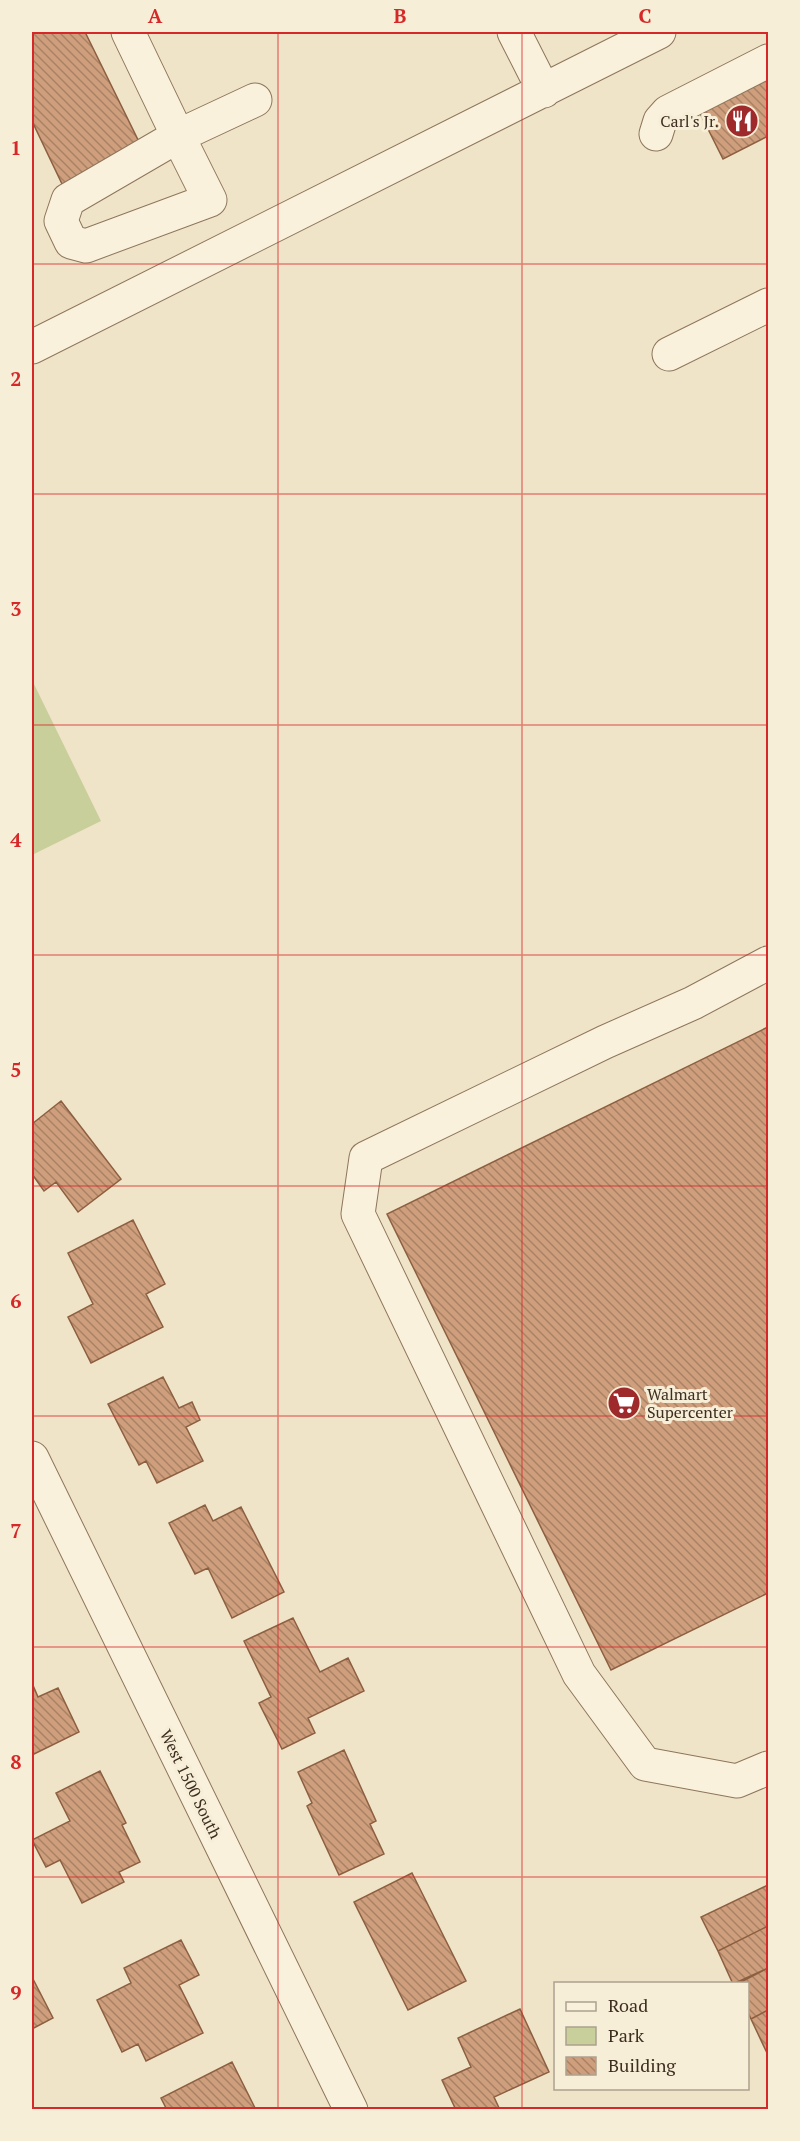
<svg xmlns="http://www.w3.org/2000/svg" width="800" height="2141" viewBox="0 0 800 2141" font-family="'PT Serif',serif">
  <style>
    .green { fill: #c9cf9b }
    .building { fill: url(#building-back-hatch); stroke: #8d5f41; stroke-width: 1.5 }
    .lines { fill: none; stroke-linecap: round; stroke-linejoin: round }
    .minor-casing { stroke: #8d765c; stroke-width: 35 }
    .path { stroke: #8d765c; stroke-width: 4; stroke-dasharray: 4.5 3; stroke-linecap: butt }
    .minor { stroke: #faf1dc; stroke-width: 33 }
    .grid { fill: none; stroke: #d62828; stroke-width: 1.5; stroke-opacity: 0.55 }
    .labels { text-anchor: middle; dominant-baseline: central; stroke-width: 6; stroke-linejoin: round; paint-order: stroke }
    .poi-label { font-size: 16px; fill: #3d2e20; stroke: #f7eed8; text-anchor: end }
    .street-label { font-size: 16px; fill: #3d2e20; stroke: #f7eed8 }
    .neatline { fill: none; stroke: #d62828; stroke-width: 2 }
    .grid-label { font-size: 20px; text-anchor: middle; font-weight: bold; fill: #d62828 }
  </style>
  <defs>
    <pattern id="building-back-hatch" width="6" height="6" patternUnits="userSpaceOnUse" patternTransform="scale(1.5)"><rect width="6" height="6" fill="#cf9f7d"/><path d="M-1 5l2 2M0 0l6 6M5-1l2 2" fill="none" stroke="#a98266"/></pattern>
  </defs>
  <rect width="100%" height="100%" fill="#f0e4c8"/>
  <path class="green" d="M32,680L101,821L32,855Z"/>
  <path class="building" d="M32,32H85L142,148L63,186L32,121Z
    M768,79V136L723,159L700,113Z
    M768,1027V1593L611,1670L387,1214Z
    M61,1101L121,1179L78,1212L56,1182L44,1191L32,1174V1124Z
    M133,1220L165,1284L146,1294L163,1327L91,1363L68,1317L93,1304L68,1253Z
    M163,1377L179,1408L192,1402L200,1420L186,1427L203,1461L157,1483L146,1461L139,1465L108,1404Z
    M205,1505L213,1521L241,1507L284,1592L232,1618L208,1568L195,1574L169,1523Z
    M293,1618L320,1672L348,1658L364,1691L308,1718L315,1733L282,1749L259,1703L271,1697L244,1641Z
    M32,1683L38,1697L58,1688L79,1732L32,1755Z
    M344,1750L376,1821L370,1824L384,1854L339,1875L307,1806L312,1803L298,1772Z
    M100,1771L126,1823L122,1825L140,1862L119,1872L124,1882L82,1903L60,1860L46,1867L32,1840L70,1821L56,1793Z
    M412,1873L466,1981L408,2010L354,1902Z
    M768,1885V1926L718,1951L701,1917Z
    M768,1926V1968L733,1984L718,1951Z
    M181,1940L199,1975L179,1985L203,2033L146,2061L138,2044L122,2052L97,2000L131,1983L124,1968Z
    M768,1968V2010L751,2019L748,2012V1984H737Z
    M32,1977L53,2018L32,2029Z
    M520,2009L549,2072L494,2097L500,2110H456L442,2080L471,2067L458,2038Z
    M768,2010V2052L767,2053L751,2019Z
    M232,2062L256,2110H167L161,2098Z"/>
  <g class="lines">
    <g class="minor-casing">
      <path id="minor" d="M128,32L178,136L255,100
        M514,32L544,91
        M656,134L660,121L668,112L768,61
        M178,136L210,200L86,246L71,242L61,221L68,200Z
        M32,347L659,32
        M669,354L768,305
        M768,963L693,1003L605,1042L366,1158L358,1214L579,1674L645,1764L737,1781L768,1768
        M32,1458L351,2110"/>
    </g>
    <path class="path" d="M32,767V789"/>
    <use href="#minor" class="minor"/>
  </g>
  <path class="grid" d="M278,32V2110M522,32V2110M32,264H768M32,494H768M32,725H768M32,955H768M32,1186H768M32,1416H768M32,1647H768M32,1877H768"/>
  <defs>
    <g id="restaurant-disc" transform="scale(1.725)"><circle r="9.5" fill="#9e2a2b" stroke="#f7eed8"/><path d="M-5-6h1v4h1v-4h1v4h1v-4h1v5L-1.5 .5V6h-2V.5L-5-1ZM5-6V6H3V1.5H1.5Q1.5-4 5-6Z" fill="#fff"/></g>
    <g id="supermarket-disc" transform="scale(1.725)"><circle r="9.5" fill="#9e2a2b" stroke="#f7eed8"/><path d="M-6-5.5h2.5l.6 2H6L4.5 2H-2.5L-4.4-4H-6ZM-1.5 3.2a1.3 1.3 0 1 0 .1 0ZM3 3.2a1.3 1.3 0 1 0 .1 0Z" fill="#fff"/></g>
  </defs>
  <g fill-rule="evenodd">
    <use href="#restaurant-disc" x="742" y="121"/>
    <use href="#supermarket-disc" x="624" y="1403"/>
  </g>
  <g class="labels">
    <g class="poi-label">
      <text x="719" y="121">Carl's Jr.</text>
      <text x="647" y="1394" text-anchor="start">Walmart<tspan x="647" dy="18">Supercenter</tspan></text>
    </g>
    <g class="street-label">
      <text transform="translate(191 1784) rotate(64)">West 1500 South</text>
    </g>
  </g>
  <rect width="800" height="2141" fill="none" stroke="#f7eed8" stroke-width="66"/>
  <rect x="554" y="1982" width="195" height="108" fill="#f7eed8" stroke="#ada18e" stroke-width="1.5"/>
  <rect x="566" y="2002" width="30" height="9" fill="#faf1dc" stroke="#ada18e" stroke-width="1.5"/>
  <text x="608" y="2012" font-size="18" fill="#3d2e20">Road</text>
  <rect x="566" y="2027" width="30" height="18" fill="#c9cf9b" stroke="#ada18e" stroke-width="1.5"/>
  <text x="608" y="2042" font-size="18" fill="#3d2e20">Park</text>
  <rect x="566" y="2057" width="30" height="18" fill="url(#building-back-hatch)" stroke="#ada18e" stroke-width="1.5"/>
  <text x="608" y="2072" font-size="18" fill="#3d2e20">Building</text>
  <rect x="33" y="33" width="734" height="2075" class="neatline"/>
  <g class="grid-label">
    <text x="155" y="23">A</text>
    <text x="400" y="23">B</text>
    <text x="645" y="23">C</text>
    <text x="16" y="155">1</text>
    <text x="16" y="386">2</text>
    <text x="16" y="616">3</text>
    <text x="16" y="847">4</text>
    <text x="16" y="1077">5</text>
    <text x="16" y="1308">6</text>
    <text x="16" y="1538">7</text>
    <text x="16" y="1769">8</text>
    <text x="16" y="2000">9</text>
  </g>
</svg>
